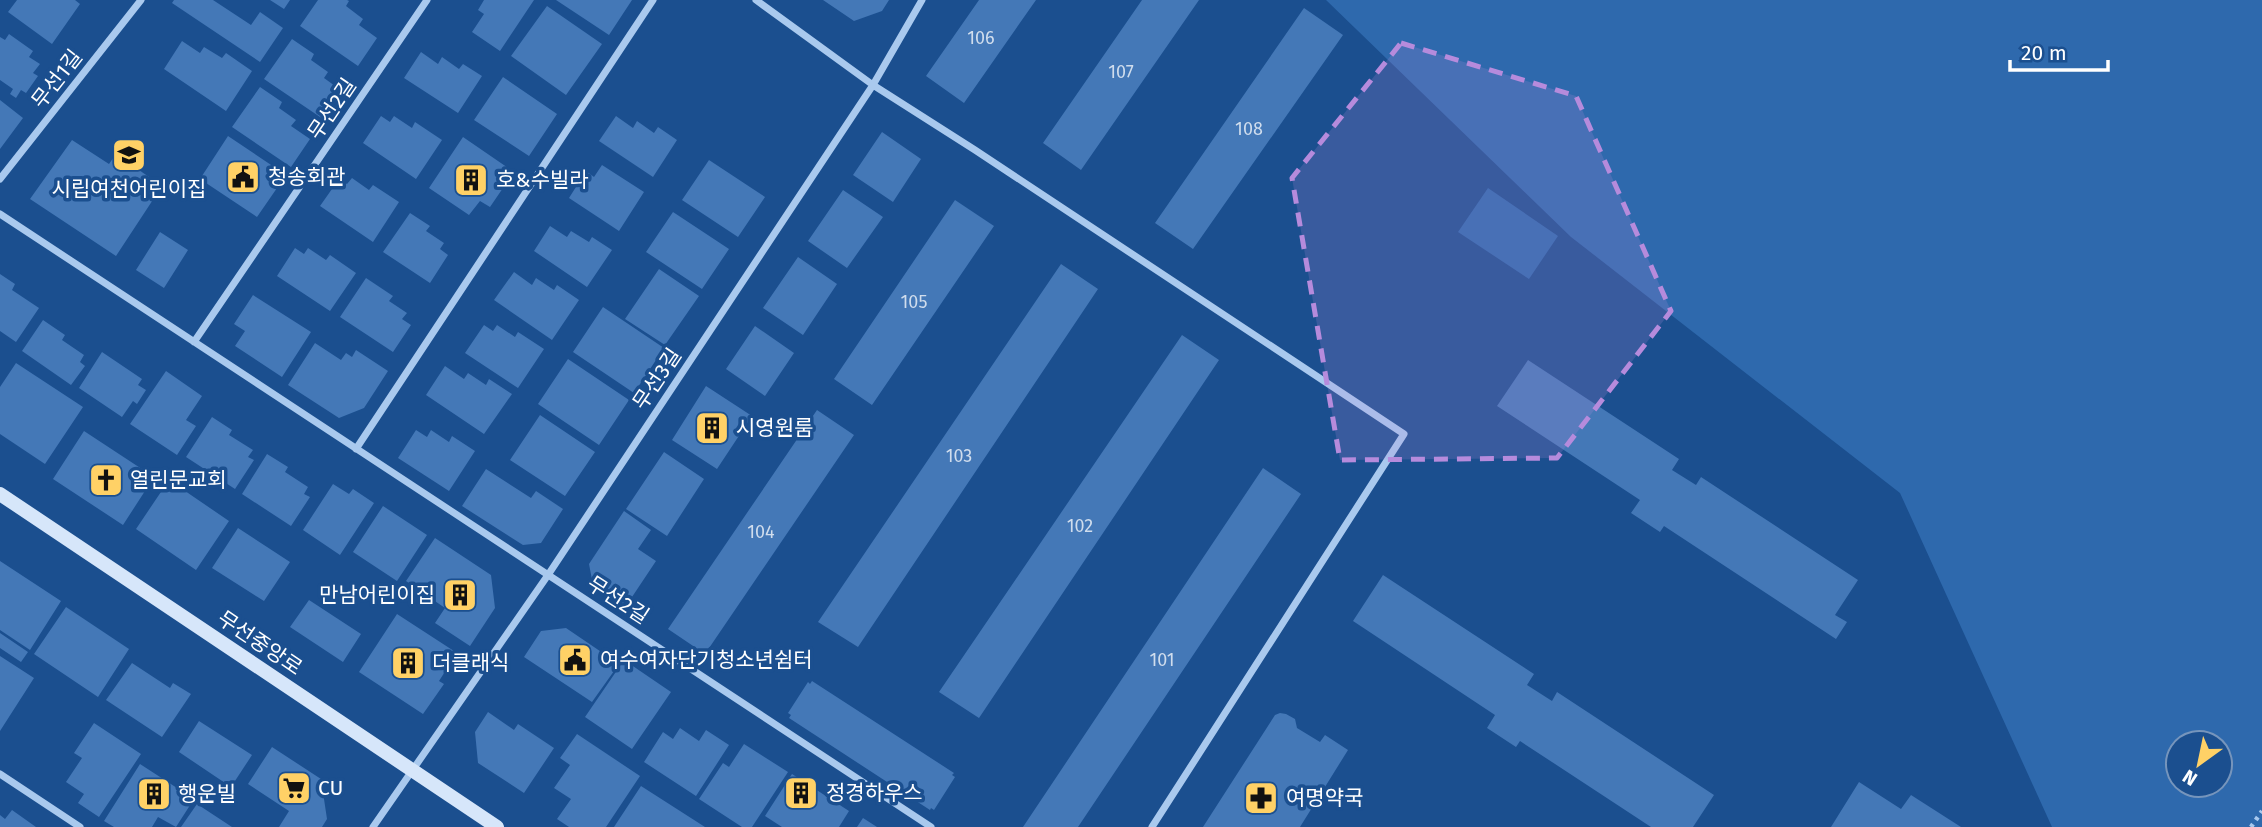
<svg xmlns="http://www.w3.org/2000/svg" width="2262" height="827" viewBox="0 0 2262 827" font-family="'Fira Sans','Noto Sans KR',sans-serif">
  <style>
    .green { fill: #2e69ad; fill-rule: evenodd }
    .building { fill: #4478b7 }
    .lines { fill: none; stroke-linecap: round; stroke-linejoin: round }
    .path { stroke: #a9c9ee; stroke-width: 4.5; stroke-dasharray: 3.5 5; stroke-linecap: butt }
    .street { stroke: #a9c9ee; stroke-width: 7 }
    .secondary { stroke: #d6e6fa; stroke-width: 14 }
    .marked { fill: #b68bdc; fill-opacity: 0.2; stroke: #b68bdc; stroke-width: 5; stroke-dasharray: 14 9; stroke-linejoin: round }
    .labels { text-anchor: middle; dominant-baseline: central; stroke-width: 7; stroke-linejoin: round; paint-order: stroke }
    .number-label { font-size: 18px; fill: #d0dded }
    .street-label { font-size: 21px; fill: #fff; stroke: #1b4f8f }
    .poi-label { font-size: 21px; fill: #fff; stroke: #1b4f8f; text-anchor: start }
  </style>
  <rect width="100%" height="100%" fill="#1b4f8f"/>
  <path class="green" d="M1326,0H2262V827H2052L1900,493L1571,237ZM2220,743V785H2178V743Z
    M1488,188L1558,236L1529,279L1458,232Z"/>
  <path class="building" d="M17,0H75L80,4L52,44L8,12Z
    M174,0H213L251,25L260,12L283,28L260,62L172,3Z
    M270,0H290L284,9Z
    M318,0H347L349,1L346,6L363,19L359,25L377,38L358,66L300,26Z
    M484,0H534L500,51L472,32L484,14L478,10Z
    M556,0H632L609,35Z
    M823,0H889L882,11L854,21Z
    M979,0H1036L964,103L926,76Z
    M1142,0H1199L1081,170L1043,143Z
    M547,6L602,44L566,95L511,56Z
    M1304,8L1343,35L1193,249L1155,223Z
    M9,34L33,51L29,57L40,64L33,73L38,76L26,93L21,90L16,98L10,94L13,89L0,80V37L5,40Z
    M292,39L314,54L311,60L328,72L324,78L342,91L323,119L264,79Z
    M182,41L200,53L204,47L222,58L226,53L252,71L226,111L164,69Z
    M421,52L438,64L442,57L459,69L463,64L482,76L458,113L404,78Z
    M503,77L557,114L529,156L474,120Z
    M260,87L282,102L279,108L296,120L291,126L310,139L291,167L232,127Z
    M0,100L23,118L0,149Z
    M381,116L390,122L394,116L412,128L415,122L442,140L416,179L363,143Z
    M616,116L633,128L637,121L654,133L658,127L677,140L653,177L599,141Z
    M882,132L921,159L893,202L853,175Z
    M228,136L286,175L257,217L200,179Z
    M463,137L514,172L490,207L480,201L469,215L429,188Z
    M72,140L109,164L116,154L162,186L116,256L30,199Z
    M709,160L765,197L738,237L682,200Z
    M602,165L644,192L619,231L569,198L586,171L594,177Z
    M352,178L369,190L373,185L399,202L373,242L320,206L339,179L347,184Z
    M843,190L883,217L847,268L808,241Z
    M955,200L994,226L872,405L834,379Z
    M673,212L729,249L702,289L646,252Z
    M410,213L430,226L426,231L444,243L440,249L448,255L430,283L383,252Z
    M550,226L567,237L571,231L589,242L592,237L612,250L587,287L534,251Z
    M160,232L188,250L164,288L136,270Z
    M295,248L304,254L308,248L326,260L330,255L356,273L330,311L277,276Z
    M798,257L837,284L803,335L763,308Z
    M1061,264L1098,289L858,647L818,622Z
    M659,269L699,296L665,345L625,319Z
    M514,272L532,285L536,278L554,290L557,285L579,300L552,340L494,300Z
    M0,274L15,284L12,290L39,308L16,342L0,331Z
    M366,278L393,296L389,301L407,313L402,319L411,325L393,352L340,317Z
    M253,295L311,332L282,377L235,346L245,331L234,324Z
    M603,307L664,348L634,393L573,352Z
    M43,320L65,335L62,340L84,355L80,362L85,366L71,385L22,351Z
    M484,325L493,331L497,325L515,337L518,332L544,349L518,388L465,353Z
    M755,326L794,353L765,396L726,369Z
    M1182,335L1219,360L979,718L939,692Z
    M315,343L341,360L346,353L352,357L356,350L388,371L364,408L339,418L288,385Z
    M102,352L142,379L138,385L146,390L137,404L133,401L122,417L79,388Z
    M568,359L629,400L599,445L538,404Z
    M1528,360L1679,459L1672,470L1696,485L1701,477L1858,580L1835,615L1847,622L1836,639L1664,526L1660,532L1631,513L1640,500L1497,406Z
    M16,363L83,407L45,464L0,434V387Z
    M445,366L464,379L468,373L486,385L489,379L512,394L484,434L426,395Z
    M166,371L202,396L186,420L196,426L177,455L130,424Z
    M706,386L752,416L717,469L672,440Z
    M817,410L854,435L705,654L668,629Z
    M540,415L595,452L565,496L510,460Z
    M212,417L232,430L229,435L253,450L248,457L254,460L235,489L186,457Z
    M416,430L427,437L431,430L449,442L452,436L475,451L449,491L398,458Z
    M84,431L154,477L123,525L53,479Z
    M664,452L704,479L667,536L626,509Z
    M267,454L288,467L285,472L308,487L304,494L310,497L291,526L242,494Z
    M1263,468L1301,494L1078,827H1023Z
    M486,469L531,498L536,491L563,509L541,543L523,545L462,506Z
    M169,480L229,521L196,570L136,529Z
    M333,484L349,494L353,489L374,503L340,555L303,530Z
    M383,506L427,535L397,581L353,552Z
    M624,511L651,530L638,549L656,561L624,609L594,590L589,564Z
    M238,528L290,562L264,601L212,568Z
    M435,538L491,575L495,608L470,646L435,623L445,608L406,581Z
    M0,561L61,601L30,650L0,630Z
    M1383,575L1534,674L1527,685L1552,701L1557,692L1714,795L1693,827H1651L1520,741L1516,747L1487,728L1495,715L1353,621Z
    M309,600L361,634L343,662L290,627Z
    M66,607L129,649L98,697L34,654Z
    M397,614L457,653L439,681L444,684L423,714L359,672Z
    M566,628L619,664L592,702L524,657L541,631Z
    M0,633L28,652L21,662L0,648Z
    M0,656L34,678L0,731Z
    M624,660L671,692L632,749L585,717Z
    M132,663L170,688L173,683L191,694L162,737L106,700Z
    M812,681L954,773L952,775L955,777L934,810L931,808L930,810L789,718L791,715L788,713L808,682L810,684Z
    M488,712L514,730L518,724L554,748L524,793L478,763L475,732Z
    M1280,713L1286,714L1295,719L1297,728L1320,742L1325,735L1348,750L1300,827H1203L1275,715Z
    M199,721L252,755L231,787L179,752Z
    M94,723L141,754L99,817L78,803L84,794L66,782L82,758L74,753Z
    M680,728L699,741L706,730L729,745L696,796L644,762L663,732L673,739Z
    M577,734L640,776L606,827H569L557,819L571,799L554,788L570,765L560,758Z
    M744,744L788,772L752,827H742L699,799L723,763L729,767Z
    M272,747L321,779L327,819L322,827H279L289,811L248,784Z
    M140,764L194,799L176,827L158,817L152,827H114L104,821Z
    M792,774L849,811L839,827H782L765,816Z
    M1859,782L1901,809L1911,795L1961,827H1831Z
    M641,786L705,827H614Z
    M197,804L232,827H181Z
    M12,810L36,827H0V815L5,819Z
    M863,818L877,827H857Z"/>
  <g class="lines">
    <path class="path" d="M2251,827L2262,811"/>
    <path class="street" d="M756,0L873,85L975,150L1404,434L1152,827
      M0,179L141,0
      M0,214L931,827
      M194,342L427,0
      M356,449L653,0
      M0,774L80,827
      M373,827L548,575L873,85L922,0"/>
    <path class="secondary" d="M0,494L497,827"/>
  </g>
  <path class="marked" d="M1401,43L1576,96L1671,311L1557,458L1340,460L1292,178Z"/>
  <defs>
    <g id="school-square" transform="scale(1.75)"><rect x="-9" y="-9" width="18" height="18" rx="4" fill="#ffd166" stroke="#1b4f8f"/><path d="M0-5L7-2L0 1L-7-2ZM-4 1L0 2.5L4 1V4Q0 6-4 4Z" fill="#111"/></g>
    <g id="civic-square" transform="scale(1.75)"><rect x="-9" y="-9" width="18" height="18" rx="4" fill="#ffd166" stroke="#1b4f8f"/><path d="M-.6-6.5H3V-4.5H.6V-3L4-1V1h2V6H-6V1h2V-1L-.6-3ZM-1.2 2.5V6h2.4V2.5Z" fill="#111"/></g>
    <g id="building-square" transform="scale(1.75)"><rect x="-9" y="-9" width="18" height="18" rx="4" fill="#ffd166" stroke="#1b4f8f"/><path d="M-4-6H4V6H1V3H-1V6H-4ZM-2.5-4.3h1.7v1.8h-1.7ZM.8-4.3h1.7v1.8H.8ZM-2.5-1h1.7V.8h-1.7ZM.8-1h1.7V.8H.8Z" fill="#111"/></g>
    <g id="church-square" transform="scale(1.75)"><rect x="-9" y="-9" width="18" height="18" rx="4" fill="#ffd166" stroke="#1b4f8f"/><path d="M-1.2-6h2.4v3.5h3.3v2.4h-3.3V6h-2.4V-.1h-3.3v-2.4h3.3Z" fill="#111"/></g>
    <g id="supermarket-square" transform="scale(1.75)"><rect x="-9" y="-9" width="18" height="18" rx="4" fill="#ffd166" stroke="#1b4f8f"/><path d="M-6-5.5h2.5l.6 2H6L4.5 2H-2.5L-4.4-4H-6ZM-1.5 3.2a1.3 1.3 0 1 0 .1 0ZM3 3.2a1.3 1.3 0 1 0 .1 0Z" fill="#111"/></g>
    <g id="pharmacy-square" transform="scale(1.75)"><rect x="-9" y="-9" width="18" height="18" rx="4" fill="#ffd166" stroke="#1b4f8f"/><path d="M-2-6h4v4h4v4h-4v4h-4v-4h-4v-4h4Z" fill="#111"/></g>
  </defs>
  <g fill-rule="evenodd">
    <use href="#school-square" x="129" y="155"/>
    <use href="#civic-square" x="243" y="177"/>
    <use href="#building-square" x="471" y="180"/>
    <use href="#building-square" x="712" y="428"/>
    <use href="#church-square" x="106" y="480"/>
    <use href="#building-square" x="460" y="595"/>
    <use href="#civic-square" x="575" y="660"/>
    <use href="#building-square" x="408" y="663"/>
    <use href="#supermarket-square" x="294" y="788"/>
    <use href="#building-square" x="801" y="793"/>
    <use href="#building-square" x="154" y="794"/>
    <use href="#pharmacy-square" x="1261" y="798"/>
  </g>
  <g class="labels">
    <g class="number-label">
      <text x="981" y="38">106</text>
      <text x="1121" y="72">107</text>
      <text x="1249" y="129">108</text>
      <text x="914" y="302">105</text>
      <text x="959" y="456">103</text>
      <text x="1080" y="526">102</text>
      <text x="761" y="532">104</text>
      <text x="1162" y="660">101</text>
    </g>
    <g class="street-label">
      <text transform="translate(57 79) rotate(-52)">무선1길</text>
      <text transform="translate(332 109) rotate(-56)">무선2길</text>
      <text transform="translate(657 379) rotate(-56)">무선3길</text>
      <text transform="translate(618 600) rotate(33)">무선2길</text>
      <text transform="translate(260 643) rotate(34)">무선중앙로</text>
    </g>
    <g class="poi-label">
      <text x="268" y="177">청송회관</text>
      <text x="496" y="180">호&amp;수빌라</text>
      <text x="129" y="189" text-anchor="middle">시립여천어린이집</text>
      <text x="736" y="428">시영원룸</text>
      <text x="130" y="480">열린문교회</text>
      <text x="435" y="595" text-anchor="end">만남어린이집</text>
      <text x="600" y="660">여수여자단기청소년쉼터</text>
      <text x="432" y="663">더클래식</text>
      <text x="318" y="788">CU</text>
      <text x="826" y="793">정경하우스</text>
      <text x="178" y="794">행운빌</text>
      <text x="1286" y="798">여명약국</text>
    </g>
  </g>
  <g transform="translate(2199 764) rotate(213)"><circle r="33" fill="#1b4f8f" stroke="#7695bc" stroke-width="2"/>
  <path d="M0-5L12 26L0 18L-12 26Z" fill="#ffd166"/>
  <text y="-10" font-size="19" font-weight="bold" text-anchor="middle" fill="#ffffff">N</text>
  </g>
  <path d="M2010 60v10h98v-10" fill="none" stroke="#ffffff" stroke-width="3.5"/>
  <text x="2021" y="60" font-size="21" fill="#ffffff" stroke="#1b4f8f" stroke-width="5" paint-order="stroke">20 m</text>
</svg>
